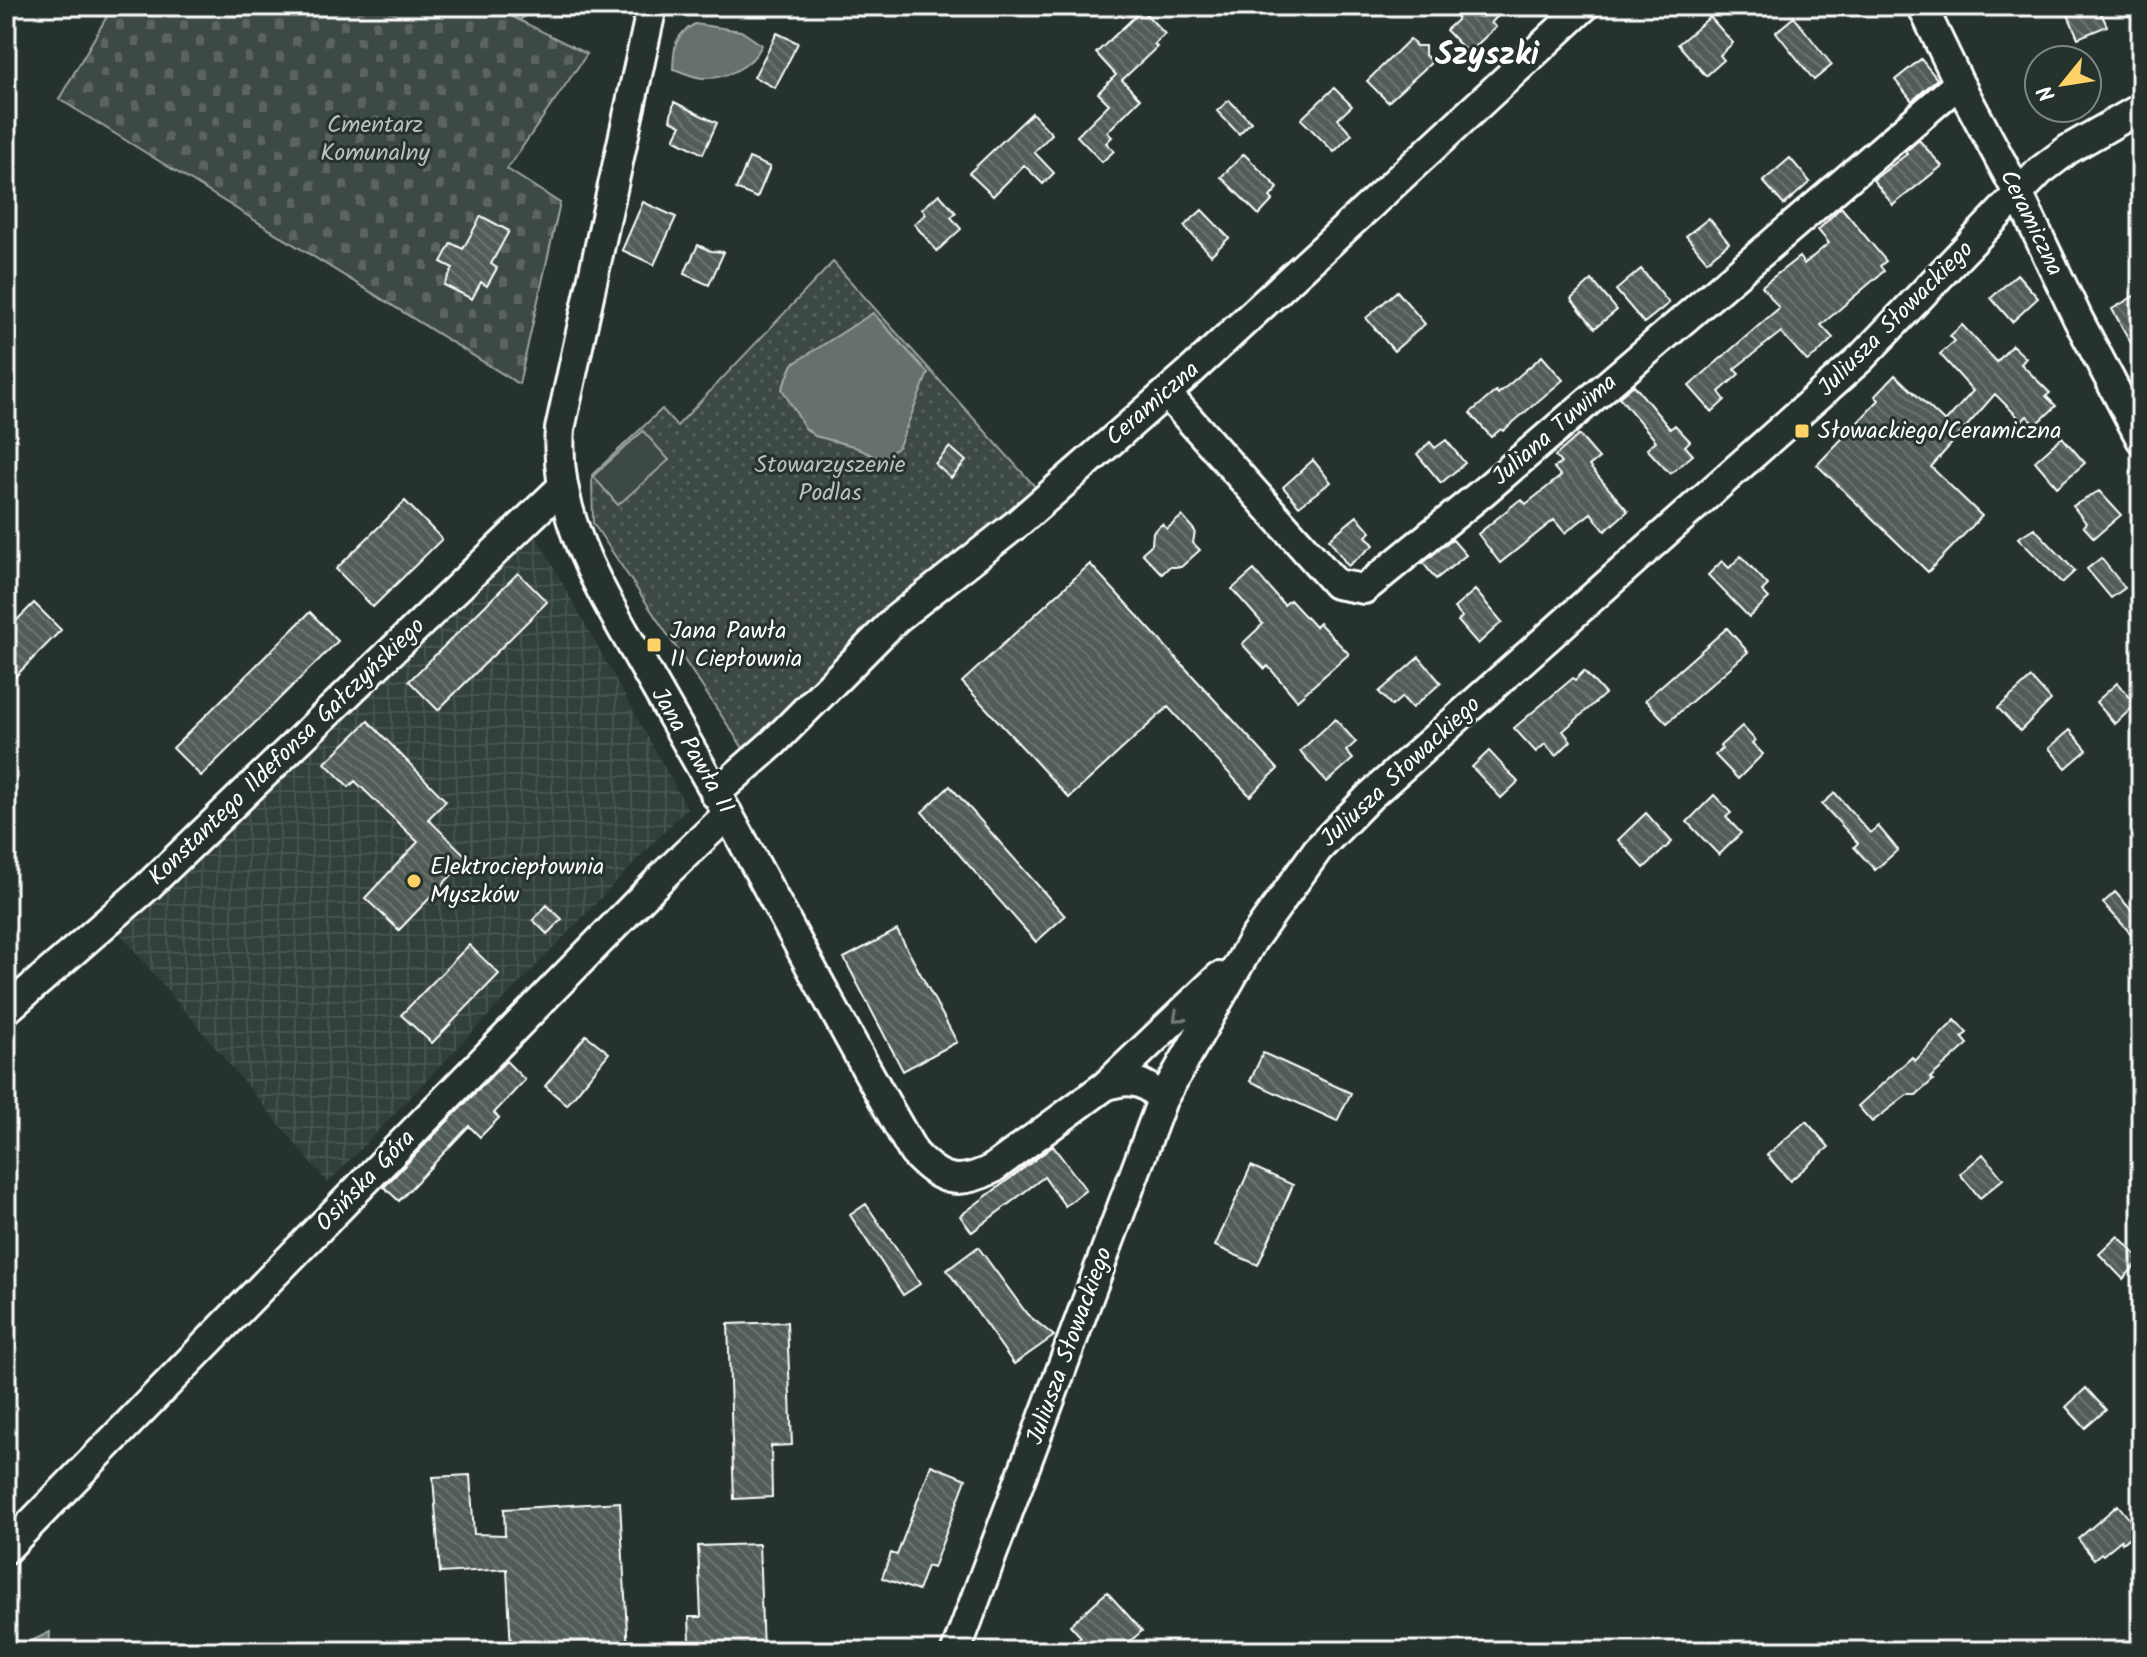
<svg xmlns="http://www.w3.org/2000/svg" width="2147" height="1657" viewBox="0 0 2147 1657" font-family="Kalam,sans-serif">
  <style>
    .industrial { fill: url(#industrial-grid) }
    .forest { fill: url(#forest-firs); stroke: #9ea4a2; stroke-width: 2 }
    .cemetery { fill: url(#cemetery-stones); stroke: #9ea4a2; stroke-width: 2 }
    .park { fill: url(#park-dots); stroke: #9ea4a2; stroke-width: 2 }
    .pitch { fill: #3e4944; stroke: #9ea4a2; stroke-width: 2 }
    .water { fill: #67706c; stroke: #a4a9a7; stroke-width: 2 }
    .building { fill: url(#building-back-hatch); stroke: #fff; stroke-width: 2 }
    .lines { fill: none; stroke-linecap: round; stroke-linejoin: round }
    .minor-casing { stroke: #fff; stroke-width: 34 }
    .minor { stroke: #26332d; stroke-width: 28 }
    .oneway { stroke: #727a76 }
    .poi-dot { fill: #ffd166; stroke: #26332d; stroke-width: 3 }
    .labels { text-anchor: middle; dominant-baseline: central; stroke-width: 6; stroke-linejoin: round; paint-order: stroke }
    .park-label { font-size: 24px; fill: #bbbfbe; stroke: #26332d }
    .street-label { font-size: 24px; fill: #fff; stroke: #26332d }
    .poi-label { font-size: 24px; fill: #fff; stroke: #26332d; text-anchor: start }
    .district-label { font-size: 32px; font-weight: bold; fill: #fff; stroke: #26332d }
  </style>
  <defs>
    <pattern id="industrial-grid" width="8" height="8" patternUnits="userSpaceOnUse" patternTransform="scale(2)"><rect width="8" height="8" fill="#333f3a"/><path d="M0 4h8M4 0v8" fill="none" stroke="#47524e"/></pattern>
    <pattern id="forest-firs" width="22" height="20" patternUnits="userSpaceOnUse" patternTransform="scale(2)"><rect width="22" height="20" fill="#3e4944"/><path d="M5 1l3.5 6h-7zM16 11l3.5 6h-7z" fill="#5b6460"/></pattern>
    <pattern id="cemetery-stones" width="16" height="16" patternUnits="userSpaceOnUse" patternTransform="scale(2)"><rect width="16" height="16" fill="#3e4944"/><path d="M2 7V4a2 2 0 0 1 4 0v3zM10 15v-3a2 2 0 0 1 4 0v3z" fill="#5b6460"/></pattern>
    <pattern id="park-dots" width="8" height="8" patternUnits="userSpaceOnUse" patternTransform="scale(2)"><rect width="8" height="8" fill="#3e4944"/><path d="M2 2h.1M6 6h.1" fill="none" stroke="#5b6460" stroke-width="1.8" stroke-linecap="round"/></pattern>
    <pattern id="building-back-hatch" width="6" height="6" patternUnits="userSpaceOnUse" patternTransform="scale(2)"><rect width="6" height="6" fill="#515c57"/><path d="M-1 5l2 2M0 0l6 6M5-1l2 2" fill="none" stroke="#6b7470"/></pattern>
  </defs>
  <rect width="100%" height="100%" fill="#26332d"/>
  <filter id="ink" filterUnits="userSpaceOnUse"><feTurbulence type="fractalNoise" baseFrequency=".0125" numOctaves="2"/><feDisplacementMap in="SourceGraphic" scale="16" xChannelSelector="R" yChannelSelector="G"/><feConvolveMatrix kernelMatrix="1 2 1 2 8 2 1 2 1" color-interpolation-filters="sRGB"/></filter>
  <g filter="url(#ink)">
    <path class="industrial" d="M533,530L687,808L328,1183L119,932Z"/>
    <path class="forest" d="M491,6H537L520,20Z"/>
    <path class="cemetery" d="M113,6H491L587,54L507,169L560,203L519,384L59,99Z"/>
    <path class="park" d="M833,262L1039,491L745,751L593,523L592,475L662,409L677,426Z"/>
    <path class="pitch" d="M643,431L669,460L618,505L593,476Z"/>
    <path class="water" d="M695,24L741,31L762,45C752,66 727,79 704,78C695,78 683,72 673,69C674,47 674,35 695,24Z
      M873,313L928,373L899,446L887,457H875L853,446L815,436L805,428L782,389L793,364Z
      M50,1632L49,1651H16L21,1646Z"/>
    <path class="building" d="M1471,6H1508L1491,23L1496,27L1468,53L1446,30L1457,20L1456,11L1465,12Z
      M2064,6H2098L2107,26L2078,38Z
      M1142,10L1165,34L1154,44L1157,47L1122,80L1140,99L1107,132L1112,137L1106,143L1114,151L1102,162L1077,136L1109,104L1098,93L1116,75L1096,53Z
      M1710,17L1733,43L1720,55L1724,60L1706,76L1678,44Z
      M1794,17L1832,65L1814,80L1776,32Z
      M777,33L798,43L775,88L754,77Z
      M1410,39L1416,46H1425V55L1432,62L1388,102L1367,81Z
      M1921,59L1937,79L1912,101L1895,80Z
      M1334,88L1352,106L1338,119L1352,134L1334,152L1301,119Z
      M1229,100L1251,122L1239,134L1217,111Z
      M674,102L717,123L703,154L674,139L681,125L670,120Z
      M1032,113L1052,134L1034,152L1054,173L1043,184L1024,165L993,196L969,173Z
      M1919,140L1942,166L1893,205L1873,180L1907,154L1905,152Z
      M1244,154L1278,188L1270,197L1273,200L1259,215L1221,177Z
      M749,158L770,167L757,198L736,189Z
      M1790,158L1810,182L1784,205L1763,181Z
      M939,194L956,213L951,217L961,229L937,251L914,224L926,214L922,209Z
      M643,202L676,217L654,265L622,250Z
      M1841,207L1886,261L1880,266L1884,271L1821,325L1833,338L1816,355L1807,361L1781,332L1734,369L1739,374L1719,392L1725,400L1712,412L1689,386L1779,308L1762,286L1799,257L1804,264L1829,243L1818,230Z
      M1202,210L1229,238L1211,255L1184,226Z
      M481,216L509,231L491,264L497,268L487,286L481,282L472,299L444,285L453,268L441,262L451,243L463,249Z
      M1709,218L1729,243L1707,261L1686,236Z
      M698,245L711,251L724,252L709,285L684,274Z
      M1641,269L1669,303L1644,323L1616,290Z
      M2017,274L2038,298L2012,322L1991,298Z
      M1592,280L1617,310L1595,328L1571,299Z
      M1397,291L1425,324L1394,351L1366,318Z
      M2141,292V361L2112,309Z
      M1962,325L1997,362L2012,345L2026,358L2021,364L2050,393L2046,396L2056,406L2036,425L2027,416L2022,421L1995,394L1931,467L1982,516L1928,572L1817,465L1879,400L1875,396L1895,375L1945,422L1973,391L1940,354L1955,341L1950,336Z
      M1542,356L1563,380L1503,431L1501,429L1491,437L1470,413L1496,391L1498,394Z
      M1634,385L1670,429L1675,425L1690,441L1685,446L1693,455L1670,474L1647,449L1656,441L1619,397Z
      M1579,435L1599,458L1589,466L1628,511L1605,531L1591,513L1565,533L1554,520L1500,563L1478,534L1517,502L1521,499L1526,504L1561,476L1554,468L1561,463L1555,456Z
      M2062,437L2085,463L2057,487L2035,461Z
      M1446,440L1465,463L1441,483L1417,454L1430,442L1435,448Z
      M950,447L966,461L951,478L935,464Z
      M1313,460L1331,482L1299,506L1283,487Z
      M2099,491L2121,515L2094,538L2083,526L2086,523L2073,506Z
      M405,501L442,539L373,607L336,569Z
      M1182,516L1195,531L1193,543L1200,550L1181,567H1169L1162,574L1142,553L1152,544L1153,532L1162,524L1167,529Z
      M1357,516L1371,532L1366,536L1374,545L1348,566L1329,539Z
      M2034,528L2075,571L2062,583L2018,538Z
      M1452,539L1466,555L1436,579L1423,563Z
      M1741,556L1768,585L1762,591L1769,598L1749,617L1708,575L1722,561L1729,568Z
      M2101,558L2125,588L2111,598L2087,569Z
      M1090,564L1278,769L1250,796L1168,707L1069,798L962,682Z
      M1254,570L1284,605L1290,600L1315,627L1319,623L1349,654L1297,700L1268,666L1265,669L1242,644L1263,624L1232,589Z
      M518,573L547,602L438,710L409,681Z
      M1475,590L1502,622L1478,644L1458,621L1462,617L1454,608Z
      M34,603L61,630L6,686V631Z
      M310,612L338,641L201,776L173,748Z
      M1727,628L1748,652L1667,723L1645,700Z
      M1419,657L1441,683L1412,708L1402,697L1392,706L1379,692Z
      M1584,671L1605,694L1563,731L1571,741L1556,756L1545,744L1536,752L1514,728L1573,678L1575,680Z
      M2031,678L2051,700L2020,731L1998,708Z
      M2117,683L2136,704L2115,724L2096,702Z
      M1335,719L1356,742L1346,751L1353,759L1327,782L1300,751Z
      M368,721L446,801L428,819L468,858L399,930L365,898L418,842L355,781L349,787L325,763Z
      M1742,726L1755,740L1752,743L1763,754L1738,779L1715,755L1722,749L1720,746Z
      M2070,730L2087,750L2066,768L2049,748Z
      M1489,751L1518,782L1501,798L1472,767Z
      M950,786L1065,916L1036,942L922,812Z
      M1835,793L1870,833L1878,826L1898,850L1875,870L1854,847L1858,843L1822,804Z
      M1714,795L1731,813L1726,817L1741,833L1719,855L1687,822Z
      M1646,813L1672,842L1644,868L1618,840Z
      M2115,892L2141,921V945L2103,903Z
      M547,905L562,919L547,934L533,920Z
      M897,930L957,1042L903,1071L844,958Z
      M469,945L499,974L432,1043L401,1015Z
      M1955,1020L1967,1033L1962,1037L1968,1044L1930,1078L1933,1080L1916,1095H1907L1872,1122L1858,1106L1912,1057L1915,1061Z
      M586,1035L609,1053L567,1105L545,1086Z
      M1263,1053L1351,1093L1337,1121L1250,1081Z
      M506,1061L525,1080L494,1113L499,1118L480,1137L469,1126L399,1201L384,1187Z
      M1806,1121L1829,1147L1790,1181L1767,1155Z
      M1053,1146L1086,1190L1065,1206L1044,1177L972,1232L960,1216Z
      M1983,1154L2003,1179L1980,1198L1960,1174Z
      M1251,1166L1293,1185L1258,1265L1215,1246Z
      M866,1204L920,1284L903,1295L850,1215Z
      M2118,1236L2141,1260L2123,1279L2099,1254Z
      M978,1247L1027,1314L1054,1336L1014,1364L947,1270Z
      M787,1322L792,1445L771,1446L772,1497L734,1499L728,1324Z
      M2086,1388L2106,1410L2085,1428L2066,1407Z
      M931,1465L966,1479L933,1568L927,1566L918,1591L882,1578L891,1553L897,1555Z
      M470,1475L474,1534L505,1535L504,1509L620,1502L628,1651H511L507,1569L440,1573L433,1477Z
      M2118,1505L2138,1530L2122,1543L2121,1540L2103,1555L2101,1553L2094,1559L2078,1539Z
      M759,1544L763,1651H703L702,1641L690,1642L689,1617H701L698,1546Z
      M1107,1592L1142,1631L1129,1642L1137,1651H1066L1081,1637L1070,1625Z"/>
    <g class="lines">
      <g class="minor-casing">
        <path id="minor" d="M652,6L560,429C553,516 602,592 643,665C672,716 701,767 730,818C791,929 850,1043 914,1153C939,1180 957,1187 992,1169L1105,1086L1219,977
          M1922,6L1959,83L2018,193L2078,319L2141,439
          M1166,393L1336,584L1364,589L1483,492L1959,83
          M715,794L773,743L896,619L1018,523L1189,373L1585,6
          M6,1010L147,887L562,487
          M1105,1086C1129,1077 1145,1080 1162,1100
          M6,1549L668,871L728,814
          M956,1651L1162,1100L1252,941L1318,849L1370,796L1861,358L2040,171L2069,149L2141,108"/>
      </g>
      <use href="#minor" class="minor"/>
    </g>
    <defs><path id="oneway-chevron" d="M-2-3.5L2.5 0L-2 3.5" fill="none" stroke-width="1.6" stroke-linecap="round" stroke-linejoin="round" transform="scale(2)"/></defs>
    <use class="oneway" href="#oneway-chevron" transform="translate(1178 1017) rotate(137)"/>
  </g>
  <g class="poi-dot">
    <rect x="1794" y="423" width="16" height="16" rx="4"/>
    <rect x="646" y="637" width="16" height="16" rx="4"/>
    <circle cx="414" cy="881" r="8"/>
  </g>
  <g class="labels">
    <g class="park-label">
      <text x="375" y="125">Cmentarz<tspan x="375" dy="28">Komunalny</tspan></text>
      <text x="830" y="465">Stowarzyszenie<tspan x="830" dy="28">Podlas</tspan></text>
    </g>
    <g class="street-label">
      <text transform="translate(2031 223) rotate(64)">Ceramiczna</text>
      <text transform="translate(1896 319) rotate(-45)">Juliusza Słowackiego</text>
      <text transform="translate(1153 404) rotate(-41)">Ceramiczna</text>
      <text transform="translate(1555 430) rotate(-41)">Juliana Tuwima</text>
      <text transform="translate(692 751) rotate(60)">Jana Pawła II</text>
      <text transform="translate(287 752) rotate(-44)">Konstantego Ildefonsa Gałczyńskiego</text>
      <text transform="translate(1401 772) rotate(-43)">Juliusza Słowackiego</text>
      <text transform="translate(366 1181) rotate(-46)">Osińska Góra</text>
      <text transform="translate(1070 1346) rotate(-70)">Juliusza Słowackiego</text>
    </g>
    <g class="poi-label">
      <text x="1818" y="431">Słowackiego/Ceramiczna</text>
      <text x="670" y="631">Jana Pawła<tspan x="670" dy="28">II Ciepłownia</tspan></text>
      <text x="430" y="867">Elektrociepłownia<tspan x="430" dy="28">Myszków</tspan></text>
    </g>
    <g class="district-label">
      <text x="1487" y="55">Szyszki</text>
    </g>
  </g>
  <rect width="2147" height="1657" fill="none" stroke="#26332d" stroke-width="32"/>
  <rect x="16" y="16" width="2115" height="1625" fill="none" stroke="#fff" stroke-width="3" filter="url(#ink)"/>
  <g transform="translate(2063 84) rotate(240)"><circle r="38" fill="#26332d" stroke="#7d8581" stroke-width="2"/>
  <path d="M0-6L14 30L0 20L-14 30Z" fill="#ffd166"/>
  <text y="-12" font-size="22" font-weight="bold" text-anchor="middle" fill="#ffffff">N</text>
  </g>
</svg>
